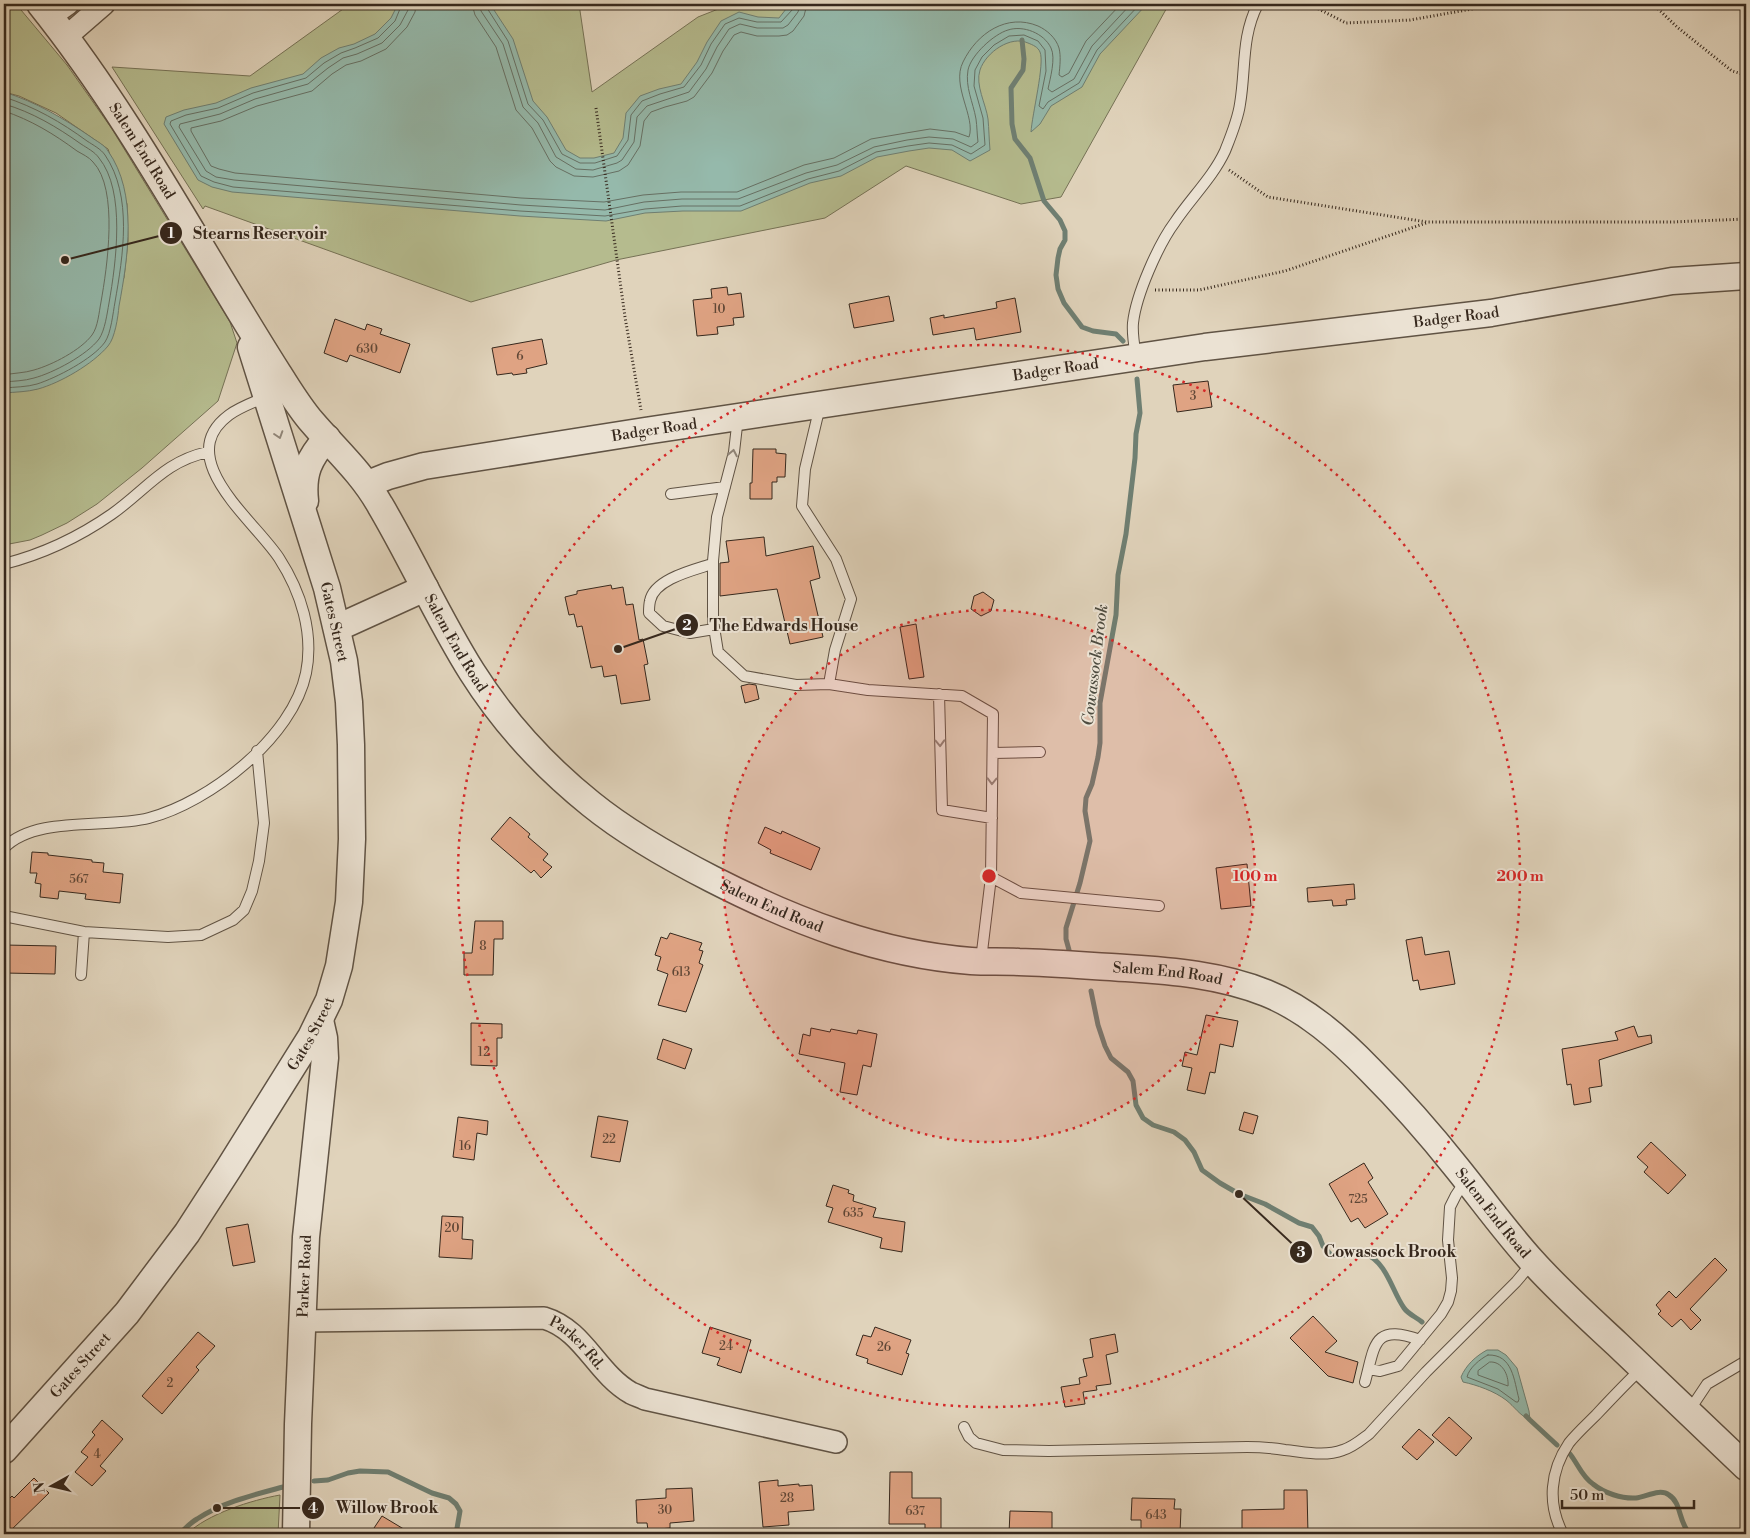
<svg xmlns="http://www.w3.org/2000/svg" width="1750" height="1538" viewBox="0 0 1750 1538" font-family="'Libre Bodoni',serif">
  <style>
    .green { fill: #b5bb8e; stroke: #767256 }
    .water { fill: #95b9ab; stroke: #6f7f72 }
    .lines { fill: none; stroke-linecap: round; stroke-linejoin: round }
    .shore { stroke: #667064; stroke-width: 1 }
    .stream { stroke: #6f7f72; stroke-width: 5 }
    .building { fill: #dfa383; stroke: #36281d }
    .service-casing { stroke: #605344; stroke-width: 12 }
    .minor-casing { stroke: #605344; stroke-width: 24 }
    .tertiary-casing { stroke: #605344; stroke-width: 29 }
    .path { stroke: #36281d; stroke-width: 3; stroke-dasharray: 1 2.5; stroke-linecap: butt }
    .service { stroke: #ebe2d3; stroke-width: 10 }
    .minor { stroke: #ebe2d3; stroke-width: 21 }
    .tertiary { stroke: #ebe2d3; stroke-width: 26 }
    .oneway { stroke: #908578 }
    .ring { fill: none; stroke: #d62828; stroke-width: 2.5; stroke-dasharray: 2.5 5 }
    .labels { text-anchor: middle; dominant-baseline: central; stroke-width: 4; stroke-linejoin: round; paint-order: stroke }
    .number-label { font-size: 12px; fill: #604736 }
    .street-label { font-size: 15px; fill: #36281d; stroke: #ebe2d3 }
    .water-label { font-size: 16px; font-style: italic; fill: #4e4c40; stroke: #ebe2d3 }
    .centre { fill: #d62828; stroke: #ebe2d3; stroke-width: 2.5 }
    .ring-label { font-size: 15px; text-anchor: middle; font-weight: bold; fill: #d62828; stroke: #ebe2d3; stroke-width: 4; stroke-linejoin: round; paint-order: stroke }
    .leader { fill: none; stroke: #36281d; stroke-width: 2 }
    .callout-dot { fill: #36281d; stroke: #ebe2d3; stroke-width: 2 }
    .mark-label { font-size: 15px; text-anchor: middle; font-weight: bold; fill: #fff }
    .callout-label { font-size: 16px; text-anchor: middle; font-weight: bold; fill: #36281d; stroke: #ebe2d3; stroke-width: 4; stroke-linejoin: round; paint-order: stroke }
  </style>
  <rect width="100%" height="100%" fill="#e0d3bb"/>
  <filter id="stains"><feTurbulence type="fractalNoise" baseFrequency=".004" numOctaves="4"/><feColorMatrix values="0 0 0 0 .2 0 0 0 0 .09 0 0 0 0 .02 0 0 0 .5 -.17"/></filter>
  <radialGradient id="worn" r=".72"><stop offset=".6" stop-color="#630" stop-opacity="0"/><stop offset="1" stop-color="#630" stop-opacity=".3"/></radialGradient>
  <path class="green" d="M4,4H16L67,65L112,129L230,322L237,343L218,401L142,468L97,504L67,523L42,535L30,540L4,545V393L37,389L124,278L128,241L127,204L108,149L56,113L19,96L4,92Z
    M350,4H579L592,92L698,17L731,4H1169L1061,197L1021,204L906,166L825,218L616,260L471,302L205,206L203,209L112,67L250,76Z
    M280,1495L278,1534H187C207,1514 252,1500 280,1495Z"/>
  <path class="water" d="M398,4H490L513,39L533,101L547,117L566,150L580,158H594L614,153L623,138L626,113L640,96L659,89L681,84L697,62L707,42L721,21L739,12L758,17L779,18L790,4H1147L1100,54L1082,87L1051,106L1040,124L1031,132C1032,115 1045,63 1040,52C1038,47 1033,45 1028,43C1011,35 986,52 980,70C975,85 986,104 988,119C989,129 989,139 990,150L970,161L952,150L929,148L909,151L877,157L841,176L810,183L741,211H683L645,213L606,221L520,216L232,192L212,187L198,180L164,124L166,117L184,110L216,103L251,88L303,74L321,58L339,48L354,44L375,34L391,18Z
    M4,92C36,102 63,118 91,137C96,141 105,145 108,151C138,193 128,258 119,306C118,317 115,338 108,346C93,364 60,383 38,389C27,392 15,392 4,393Z
    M1487,1350H1498L1506,1355L1517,1368L1529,1411L1530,1420C1519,1415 1515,1407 1506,1400C1494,1391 1477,1385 1463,1382L1461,1377C1466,1365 1476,1356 1487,1350Z"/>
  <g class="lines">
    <path class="shore" d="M402,4L395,21L378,38L355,48L341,53L324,63L306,78L253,93L218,108L186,115L171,121L170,124L201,176L214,182L233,187L520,211L605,216L645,209L682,206H740L808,179L839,171L876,152L908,146L929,143L952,145L971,154L985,145L983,118L974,86L975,70L982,57L994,45L1009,36L1024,35L1038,41L1045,50L1046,71L1039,106L1043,109L1048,102L1079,83L1097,50L1140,4
      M409,4L408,10L400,25L382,43L357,54L343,58L328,68L308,84L255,99L220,114L180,124L179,127L206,171L216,177L234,180L521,205L605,210L644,202L682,199H738L806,173L837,165L874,147L907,140L929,137L953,139L971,147L978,142C977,134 977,126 976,119C973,102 965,87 968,70C971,55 994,34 1008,30C1023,25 1044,33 1051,48C1056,58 1050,79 1048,89L1052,92L1074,79L1092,46L1131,4
      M416,4L415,12L407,27L386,49L361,61L346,65L332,74L312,91L257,106L221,121L191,128V131L211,166L219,169L235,173L521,198L604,202L643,195L681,192H737L804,165L834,158L871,139L906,133L930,129L955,132L969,137C976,117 951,86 963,62C977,33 1007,13 1038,26C1047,30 1056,38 1059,48C1061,56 1060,66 1059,75L1062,77L1069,73L1086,41L1121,4
      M472,4L475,15L496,47L516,110L532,128L550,161L556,167L574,176L593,177L619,171L628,165L640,146L644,121L651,112L665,107L687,101L694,97L712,73L723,51L734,35L741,32L757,36H779L787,35L793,31L804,16L807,4
      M480,4L481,11L503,44L523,107L538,123L556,157L576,169L593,170L617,163L622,160L634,142L637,117L647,106L689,92L706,69L717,47L729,29L740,24L757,28H783L788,25L798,12L800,4
      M486,4L487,8L508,41L528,104L543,120L562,154L580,163H595L617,156L628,140L631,115L642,101L660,94L684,87L701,65L711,44L725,24L739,18L757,22H781L793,9V4
      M4,97C35,107 61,122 87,141C93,145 101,149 105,155C133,196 123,256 115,302C113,313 111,333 105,342C93,359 56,378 37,384C27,387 15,387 4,388
      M4,104C32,112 57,127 81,144C87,148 95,152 99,158C126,191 116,263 109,303C107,314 105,330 99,339C87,355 53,373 34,378C24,381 14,381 4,382
      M4,111C31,120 54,134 77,151C82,154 89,157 93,162C119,189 107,268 101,302C99,312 98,327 92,335C81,350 52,365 34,370C25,373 13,373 4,375
      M1488,1355C1513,1354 1514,1381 1519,1399L1518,1402H1516L1498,1389L1467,1377C1469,1368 1480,1359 1488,1355Z
      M1490,1362C1502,1361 1509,1375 1508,1386L1478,1375V1371Z"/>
    <path class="stream" d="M1022,40L1024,59L1023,70L1011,88L1012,124L1015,139L1030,158L1044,201L1060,220L1065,231V240L1060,249L1058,258L1056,275L1058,289L1064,303L1082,327L1093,331L1116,334L1123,341
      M1069,950L1066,939V928L1080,883L1090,841L1085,811L1086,798L1092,784L1098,757L1100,743V703L1116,615L1118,575L1126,534L1135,458L1136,434L1140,413L1137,379
      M1091,991L1098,1025L1105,1046L1111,1058L1128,1072L1133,1081L1136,1105L1143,1118L1153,1125L1174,1132L1185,1140L1194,1152L1202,1170L1220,1183L1239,1194L1265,1204L1299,1223L1312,1227L1319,1236L1323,1246L1331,1255C1335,1255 1339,1256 1343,1255C1351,1255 1358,1251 1366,1254C1387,1263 1392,1291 1404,1308C1408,1314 1416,1317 1422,1322
      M1526,1416L1530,1420L1557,1445
      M1570,1454C1578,1464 1582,1477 1593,1484C1604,1493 1622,1499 1636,1498C1646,1497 1660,1488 1669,1495C1682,1503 1678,1522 1690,1534
      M314,1481L328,1480L348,1473L360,1471L388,1472L432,1493L449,1498L456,1504L460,1511L456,1534
      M179,1534C185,1529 190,1523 197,1519C223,1502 253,1495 283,1487"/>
  </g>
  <path class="building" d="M727,287L728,295L741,293L744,317L733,318L734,325L717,327L718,334L697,336L693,300L712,298L711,289Z
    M889,296L894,321L854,328L849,304Z
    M1015,298L1021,332L976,340L974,328L933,335L930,318L944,315V318L997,308L996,302Z
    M335,319L365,330L367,324L382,329L380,334L410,344L400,373L350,355L347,362L324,353Z
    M542,339L547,364L526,369L527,373L513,375L512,373L497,375L492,348Z
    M1208,381L1212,407L1177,412L1173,385Z
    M753,449H776V453L786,454L785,477H777V482H772V499H750V483H752Z
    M764,537L766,556L813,546L820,578L810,581L823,637L790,644L777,589L720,596V563L729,562L726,541Z
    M611,585L612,589L623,587L626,605L633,604L639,640L643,639L648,664L644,665L650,700L621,704L616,675L604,677L602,666L591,668L582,626L577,627L574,614L569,615L565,597L577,594V591Z
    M983,592L994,600L991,611L981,616L971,609L974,596Z
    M916,624L924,677L909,679L900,627Z
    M749,684L756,685L759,699L745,703L741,686Z
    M510,817L530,834L528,837L548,854L543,860L552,867L541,878L534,870L531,873L491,839Z
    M765,827L781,834L782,831L820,848L811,870L770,853L771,850L758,843Z
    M32,852L48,853V855L92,860V862L104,863L103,872L123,874L120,903L85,899L86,894L59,891L58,899L40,897L41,884L35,883L37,873H30Z
    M1247,864L1251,906L1221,909L1216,868Z
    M1354,884L1355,899L1346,900L1347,905L1333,906L1332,900L1308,902L1307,888Z
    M475,921H503V939H494L493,975H464V953H472Z
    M670,933L702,943L699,950L703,951L699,963L703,965L686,1012L658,1005L668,974L657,970L661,957L655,955L661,937L667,939Z
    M1422,937L1425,955L1449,951L1455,984L1420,990L1418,980L1413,981L1406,940Z
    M4,945L56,946L55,974L4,973Z
    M1206,1015L1238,1021L1233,1047L1220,1044L1215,1073L1210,1072L1205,1094L1187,1090L1192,1068L1182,1066L1185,1052L1197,1055Z
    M471,1023L502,1024V1038H497V1066L471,1065Z
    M1634,1026L1638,1037L1651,1035L1652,1043L1599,1060L1602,1086L1589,1088L1591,1102L1574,1105L1571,1084L1567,1085L1562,1049L1618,1040L1615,1032Z
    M811,1028L830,1032L831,1029L857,1034L858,1030L877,1034L871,1067L863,1065L857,1095L840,1092L845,1063L799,1054L803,1034L810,1036Z
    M663,1039L692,1049L685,1069L657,1059Z
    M1244,1112L1258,1116L1253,1134L1239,1130Z
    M598,1116L628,1121L620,1162L591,1157Z
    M458,1117L488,1121L487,1135L477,1133L474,1160L453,1157Z
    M1651,1142L1686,1175L1668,1194L1644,1172L1648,1167L1637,1157Z
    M1364,1163L1373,1178L1368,1182L1388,1214L1365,1228L1358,1218L1351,1222L1329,1184Z
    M833,1185L849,1190L848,1193L854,1195L853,1201L876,1208L873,1217L905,1222L902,1252L880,1248L882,1238L828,1222L833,1208L826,1206Z
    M442,1216L463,1217L462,1239L473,1240L472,1259L439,1257Z
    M248,1224L255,1262L233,1266L226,1228Z
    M1715,1258L1727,1270L1690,1309L1701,1320L1691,1330L1681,1319L1672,1327L1658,1314L1661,1311L1656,1305L1669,1291L1676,1298Z
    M1313,1316L1337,1341L1325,1352L1358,1362L1353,1383L1328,1376L1290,1338Z
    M710,1327L751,1340L741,1373L717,1365L720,1358L702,1353Z
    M875,1327L911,1340L906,1353L909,1354L902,1375L867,1363L868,1359L856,1355L863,1335L871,1337Z
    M198,1332L215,1346L196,1367L199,1370L162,1414L142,1396Z
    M1115,1334L1118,1352L1106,1355L1111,1384L1096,1386L1097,1390L1083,1392L1085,1404L1065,1407L1061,1387L1080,1384L1079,1378L1087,1376L1083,1359L1093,1357L1090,1339Z
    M1449,1417L1472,1438L1456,1456L1432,1435Z
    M102,1420L123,1439L100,1466L106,1471L92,1486L75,1472L88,1457L81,1452L95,1435L92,1432Z
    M1419,1429L1434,1442L1417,1460L1402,1447Z
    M890,1472H912V1498H941V1529H925V1524H889Z
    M34,1478L49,1493L7,1534H4V1504L12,1496L14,1498Z
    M778,1480V1486L799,1484V1486L812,1485L814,1510L788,1512L789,1525L763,1527L759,1482Z
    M692,1488L694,1521L670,1523V1528L648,1530L647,1523H637L636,1500L666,1498V1489Z
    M1284,1490H1307L1308,1534H1242V1510L1284,1509Z
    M1132,1498L1175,1499L1174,1509H1181L1180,1533L1141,1531V1520H1131Z
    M1010,1511L1052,1512V1534H1009Z
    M382,1516L412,1534H370Z"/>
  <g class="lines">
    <g class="service-casing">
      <path id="service" d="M1136,357C1134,345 1132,334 1133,323C1136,295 1158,245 1175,222C1191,198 1213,177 1225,151C1231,136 1238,119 1240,104C1246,69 1241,37 1258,4
        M820,406L805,469L802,506L836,559L851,599L835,650L829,684L868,690L962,696L993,714L991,877L981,960
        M738,417L734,452L717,517L713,561V621L718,652L744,676L796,685L829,684
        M671,494L725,487
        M4,564C43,554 79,537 112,514C146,490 165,461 208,452
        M712,564C694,570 654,579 650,601C649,605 649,609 649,613L663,626L690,633L714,629
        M939,694L942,810L992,818
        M993,753L1040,752
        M4,848C36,815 107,829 149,818C210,802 293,737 306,673C314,633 301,592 279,558C255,521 171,458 229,415C240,407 254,402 266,397
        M991,877L1021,893L1159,906
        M4,916L84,932L168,937L201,935L233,920L244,910L252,891L259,861L264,823L257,751
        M81,975L84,932
        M1369,1369L1380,1371L1398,1366L1441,1314L1448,1302L1451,1291L1452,1278L1448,1240L1450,1207L1456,1195L1466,1180
        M1365,1382C1375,1345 1373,1323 1420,1340
        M1689,1411L1707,1384L1746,1361
        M964,1427L969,1437L976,1443L1003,1450L1049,1451L1247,1447C1260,1447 1272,1448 1285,1450C1305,1452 1324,1457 1343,1450C1353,1447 1361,1440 1369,1434L1426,1372L1516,1282L1532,1263
        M1563,1534C1547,1504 1550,1471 1569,1443C1577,1433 1587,1424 1596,1415C1611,1399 1626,1383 1642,1368"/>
    </g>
    <g class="minor-casing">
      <g id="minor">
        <path d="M50,17L68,4"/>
        <path d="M66,37L104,4"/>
        <path id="s1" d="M302,1321L544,1318C584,1330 596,1373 631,1393C635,1395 641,1397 645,1399L836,1442"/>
      </g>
    </g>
    <g class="tertiary-casing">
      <g id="tertiary">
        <path id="s2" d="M40,4C132,119 199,249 278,373C289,390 299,407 312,422C336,450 362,473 380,505C412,559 438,618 472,672C503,721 545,767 591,804C628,834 669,857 712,879C794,921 879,954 971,961C987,962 1003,961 1019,962C1054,963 1090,966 1126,968C1173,971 1221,975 1266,993C1306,1009 1340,1039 1370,1070C1401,1101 1430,1134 1457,1168C1482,1199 1505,1231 1532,1261C1558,1290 1588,1317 1617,1344C1660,1385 1703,1426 1746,1467"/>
        <path id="s3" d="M368,484L388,476L424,466L645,431L1205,347L1491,313L1672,281L1746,276"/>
        <path d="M305,501C302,473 309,458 327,438"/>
        <path d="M337,628L425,588"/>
        <path id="s4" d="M4,1450L127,1313L187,1233L229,1168L311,1037L329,1000L339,966L349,902L352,839L351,745L349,702L344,661L327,588L251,347"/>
        <path id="s5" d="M296,1534L298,1424L306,1237L325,1058L324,1038L320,1020"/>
      </g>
    </g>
    <path class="path" d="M1309,4L1346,23L1410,20L1500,4
      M1653,4L1677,27L1732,71L1746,75
      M596,108L625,317L641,410
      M1229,170L1268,197L1427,222H1672L1746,219
      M1155,290H1199L1285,271L1426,223"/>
    <use href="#service" class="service"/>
    <use href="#minor" class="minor"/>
    <use href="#tertiary" class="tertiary"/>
  </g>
  <defs><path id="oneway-chevron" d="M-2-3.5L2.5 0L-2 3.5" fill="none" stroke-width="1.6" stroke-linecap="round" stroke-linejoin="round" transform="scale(1.25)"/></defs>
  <g class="oneway">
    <use href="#oneway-chevron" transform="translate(279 435) rotate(72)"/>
    <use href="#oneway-chevron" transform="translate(733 453) rotate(-79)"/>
    <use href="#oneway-chevron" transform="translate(940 743) rotate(88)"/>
    <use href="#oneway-chevron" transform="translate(992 781) rotate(91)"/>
  </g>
  <circle cx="989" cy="876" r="266" fill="#d62828" fill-opacity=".12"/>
  <g class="ring">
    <circle cx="989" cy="876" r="266"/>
    <circle cx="989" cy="876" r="531"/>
  </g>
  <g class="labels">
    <g class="number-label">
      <text x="719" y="309">10</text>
      <text x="367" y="349">630</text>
      <text x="520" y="356">6</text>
      <text x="1193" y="396">3</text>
      <text x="79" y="879">567</text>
      <text x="483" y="946">8</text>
      <text x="681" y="972">613</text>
      <text x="484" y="1052">12</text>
      <text x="609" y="1139">22</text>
      <text x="465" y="1146">16</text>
      <text x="1358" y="1199">725</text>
      <text x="853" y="1213">635</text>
      <text x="452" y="1228">20</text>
      <text x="726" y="1346">24</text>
      <text x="884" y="1347">26</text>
      <text x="170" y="1383">2</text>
      <text x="97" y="1454">4</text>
      <text x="787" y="1498">28</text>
      <text x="665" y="1510">30</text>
      <text x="915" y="1511">637</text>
      <text x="1156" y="1515">643</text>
    </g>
    <g class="street-label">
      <text stroke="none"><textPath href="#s2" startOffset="179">Salem End Road</textPath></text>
      <text stroke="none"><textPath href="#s3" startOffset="1102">Badger Road</textPath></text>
      <text stroke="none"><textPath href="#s3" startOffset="698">Badger Road</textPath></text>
      <text stroke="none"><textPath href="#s3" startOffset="292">Badger Road</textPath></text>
      <text transform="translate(334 622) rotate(77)">Gates Street</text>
      <text stroke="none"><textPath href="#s2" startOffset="764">Salem End Road</textPath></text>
      <text stroke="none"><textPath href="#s2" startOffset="1184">Salem End Road</textPath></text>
      <text stroke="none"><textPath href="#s2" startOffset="1589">Salem End Road</textPath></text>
      <text stroke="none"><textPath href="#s4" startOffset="519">Gates Street</textPath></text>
      <text stroke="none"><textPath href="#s2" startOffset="2009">Salem End Road</textPath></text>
      <text stroke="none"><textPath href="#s5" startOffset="258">Parker Road</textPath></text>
      <text stroke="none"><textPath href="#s1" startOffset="284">Parker Rd.</textPath></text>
      <text stroke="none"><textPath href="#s4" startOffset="114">Gates Street</textPath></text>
    </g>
    <g class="water-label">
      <text transform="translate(1095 665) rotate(-83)">Cowassock Brook</text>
    </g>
  </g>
  <circle cx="989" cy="876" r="8" class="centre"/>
  <g class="ring-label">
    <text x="1255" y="881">100 m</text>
    <text x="1520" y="881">200 m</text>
  </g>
  <path class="leader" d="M65 260L171 233M618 649L687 625M1239 1194L1301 1252M217 1508L313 1508"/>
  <g class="callout-dot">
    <circle cx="65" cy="260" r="5"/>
    <circle cx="618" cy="649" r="5"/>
    <circle cx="1239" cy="1194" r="5"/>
    <circle cx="217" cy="1508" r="5"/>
    <circle cx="171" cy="233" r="12"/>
    <circle cx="687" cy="625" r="12"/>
    <circle cx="1301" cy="1252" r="12"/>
    <circle cx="313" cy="1508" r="12"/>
  </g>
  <g class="mark-label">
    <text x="171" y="238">1</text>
    <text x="687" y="630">2</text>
    <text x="1301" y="1257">3</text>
    <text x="313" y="1513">4</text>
  </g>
  <g class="callout-label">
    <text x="260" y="239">Stearns Reservoir</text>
    <text x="784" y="631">The Edwards House</text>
    <text x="1390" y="1257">Cowassock Brook</text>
    <text x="387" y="1513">Willow Brook</text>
  </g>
  <rect width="1750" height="1538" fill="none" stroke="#e0d3bb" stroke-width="20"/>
  <rect x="5" y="5" width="1740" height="1528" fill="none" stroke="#36281d" stroke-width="2.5"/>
  <rect x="10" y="10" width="1730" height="1518" fill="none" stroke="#36281d"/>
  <g transform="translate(52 1486) rotate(262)" stroke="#ebe2d3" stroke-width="4" paint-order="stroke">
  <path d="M0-4L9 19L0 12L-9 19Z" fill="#36281d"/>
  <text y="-8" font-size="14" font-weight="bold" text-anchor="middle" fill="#36281d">N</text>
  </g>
  <path d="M1562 1500v8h132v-8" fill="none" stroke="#36281d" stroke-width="2.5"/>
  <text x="1570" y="1500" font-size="15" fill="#36281d" stroke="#ebe2d3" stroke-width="4" paint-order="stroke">50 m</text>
  <rect width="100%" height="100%" filter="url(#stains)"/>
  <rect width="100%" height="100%" fill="url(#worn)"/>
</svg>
